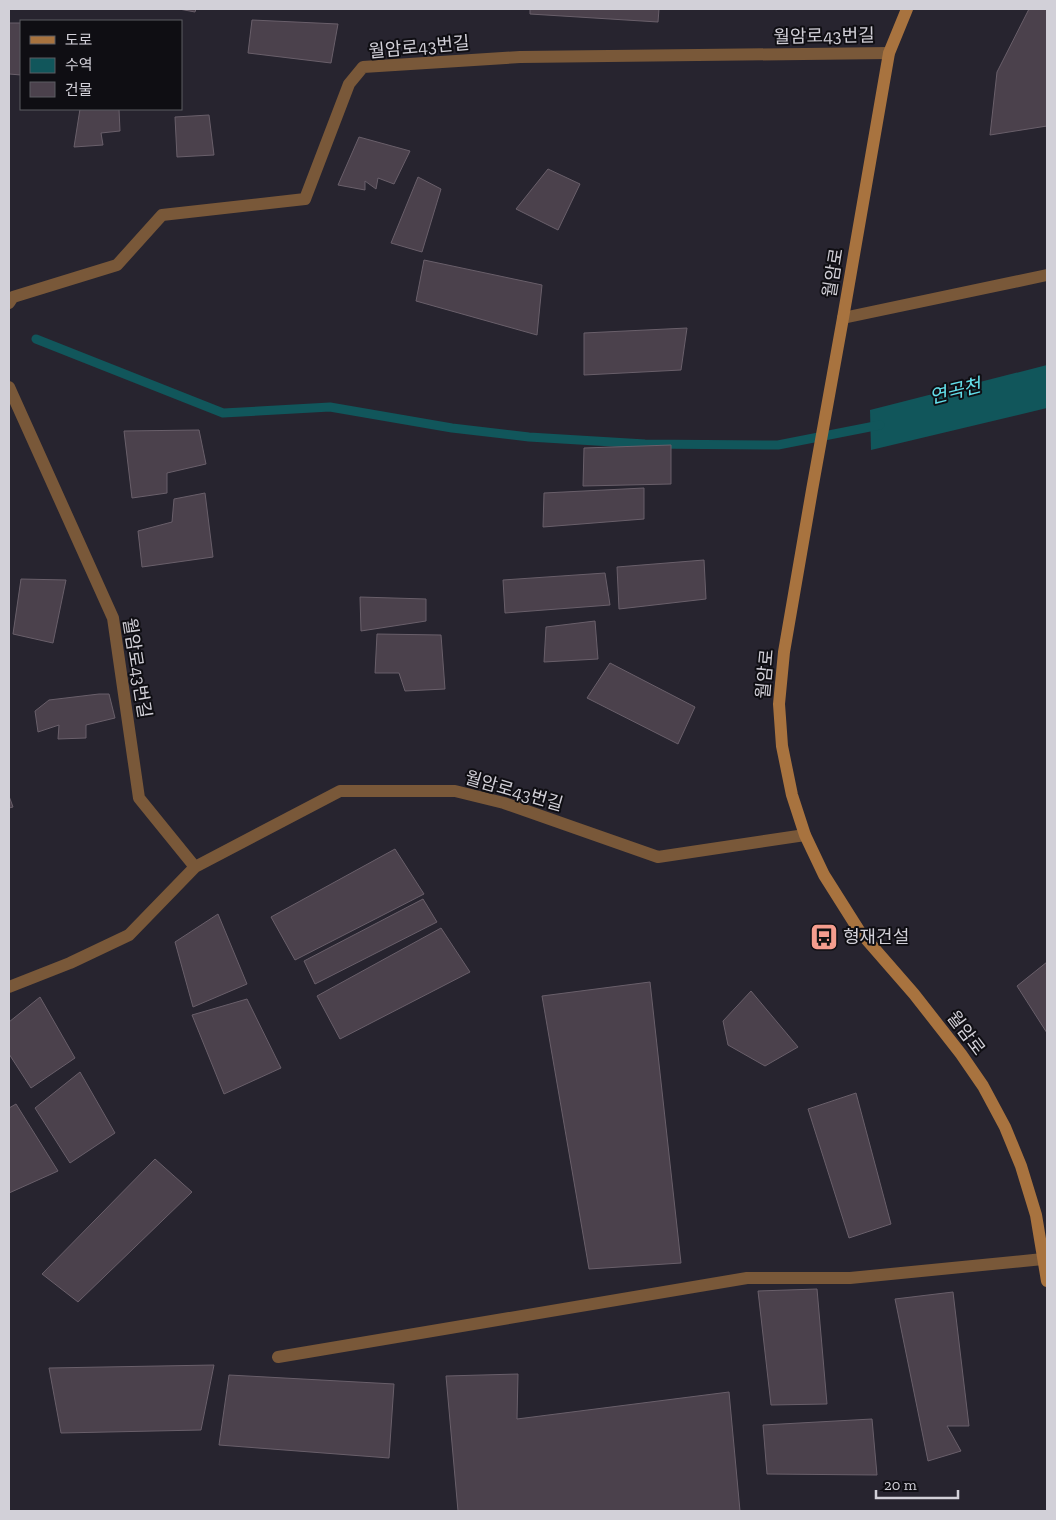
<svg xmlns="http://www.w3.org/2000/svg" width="1056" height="1520" viewBox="0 0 1056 1520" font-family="'Zilla Slab','Noto Sans KR',serif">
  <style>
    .water { fill: #11565b }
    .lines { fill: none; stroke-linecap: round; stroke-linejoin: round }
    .stream { stroke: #11565b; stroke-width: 9 }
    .building { fill: #4b414c; stroke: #695f6a }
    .lane { stroke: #795839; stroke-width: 12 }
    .street { stroke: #795839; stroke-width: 12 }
    .secondary { stroke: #a8733f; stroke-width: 12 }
    .labels { text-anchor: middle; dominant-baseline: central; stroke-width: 4; stroke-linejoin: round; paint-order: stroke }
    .street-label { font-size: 18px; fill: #d2d0d8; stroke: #0f0e13 }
    .poi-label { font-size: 18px; fill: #d2d0d8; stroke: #0f0e13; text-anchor: start }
    .water-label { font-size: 19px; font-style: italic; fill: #64e0eb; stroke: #0f0e13 }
  </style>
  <rect width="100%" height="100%" fill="#27242f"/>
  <path class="water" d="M1047,365V408L871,450L870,410Z"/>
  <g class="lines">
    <path class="stream" d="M36,339L223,413L330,407L452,428L529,437L645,444L778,445L880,425"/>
  </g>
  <path class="building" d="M179,9H196L195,12Z
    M530,9H659L658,22L530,14Z
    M1029,9H1047V126L990,135L997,72Z
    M252,20L338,24L331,63L248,53Z
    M9,23H21V75L9,74Z
    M80,109H119L120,131L101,133L103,145L74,147Z
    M209,115L214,155L177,157L175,117Z
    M359,137L410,151L394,184L378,178L376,189L365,181V190L338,185Z
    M548,169L580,184L558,230L516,209Z
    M418,177L441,189L422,252L391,243Z
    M424,260L542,285L537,335L416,301Z
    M687,328L681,370L584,375V333Z
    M199,430L206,464L167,473V493L132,498L124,431Z
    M671,445V484L583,486L584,448Z
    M644,488V519L543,527L544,493Z
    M205,493L213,557L142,567L138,531L172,522L174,499Z
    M704,560L706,599L619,609L617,567Z
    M605,573L610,605L505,613L503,580Z
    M21,579L66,580L53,643L13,634Z
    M360,597L426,599V621L361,631Z
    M595,621L598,659L544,662L546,627Z
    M377,634L441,635L445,689L405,691L399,673H375Z
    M610,663L695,707L678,744L587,698Z
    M99,694H109L115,718L86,725V738L58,739L59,725L38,732L35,711L49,700Z
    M9,796L13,807L9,808Z
    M395,849L424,894L295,960L271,917Z
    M423,899L437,922L315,984L304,961Z
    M218,914L247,984L193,1007L175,942Z
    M441,928L470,972L340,1039L317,996Z
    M1047,962V1033L1017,986Z
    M650,982L681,1263L589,1269L542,996Z
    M751,991L798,1047L765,1066L728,1045L723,1021Z
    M40,997L75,1058L31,1088L9,1054V1022Z
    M247,999L281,1068L224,1094L192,1015Z
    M80,1072L115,1133L70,1163L35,1108Z
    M856,1093L891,1224L849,1238L808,1109Z
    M16,1104L58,1171L9,1193V1108Z
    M155,1159L192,1192L78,1302L42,1274Z
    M817,1289L827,1404L771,1405L758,1291Z
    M953,1292L969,1426H947L961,1451L928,1461L895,1299Z
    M214,1365L201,1430L61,1433L49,1368Z
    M518,1374L517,1419L729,1392L740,1511H458L446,1376Z
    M229,1375L394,1384L389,1458L219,1445Z
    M872,1419L877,1475L767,1474L763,1425Z"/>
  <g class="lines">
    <path class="lane" d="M843,318L1047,275
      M278,1357L747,1278H850L1043,1259"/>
    <path class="street" d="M9,303L13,297L117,265L162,215L305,199L349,84L363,67L520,57L889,53
      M9,387L113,618L139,798L195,867
      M9,987L70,963L129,935L195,867L340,791H455L504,803L658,857L805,835"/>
    <path class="secondary" d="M907,9L889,53L843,318L812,490L784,652L779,704L782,746L792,795L805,835L824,875L860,932L914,994L961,1054L983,1086L1005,1127L1021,1166L1036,1215L1047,1281"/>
  </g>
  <defs>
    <g id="bus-square" transform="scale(1.4375)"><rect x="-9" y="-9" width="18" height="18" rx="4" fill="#f59d8e" stroke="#0f0e13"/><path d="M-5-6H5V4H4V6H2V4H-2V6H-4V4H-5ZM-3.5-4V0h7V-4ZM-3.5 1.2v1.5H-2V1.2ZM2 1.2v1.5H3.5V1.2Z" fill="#111"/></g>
  </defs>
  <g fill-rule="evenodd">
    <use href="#bus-square" x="824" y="937"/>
  </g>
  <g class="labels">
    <g class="street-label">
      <text transform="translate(824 36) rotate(-1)">월암로43번길</text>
      <text transform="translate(419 47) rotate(-5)">월암로43번길</text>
      <text transform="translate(833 273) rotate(-81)">월암로</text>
      <text transform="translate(137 668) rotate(81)">월암로43번길</text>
      <text transform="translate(765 674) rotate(-85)">월암로</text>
      <text transform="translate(514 791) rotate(16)">월암로43번길</text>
      <text transform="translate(966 1033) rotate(53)">월암로</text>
    </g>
    <g class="poi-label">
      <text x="843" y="937">형재건설</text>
    </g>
    <g class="water-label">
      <text transform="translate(955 391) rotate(-14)">연곡천</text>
    </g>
  </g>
  <rect width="1056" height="1520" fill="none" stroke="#d2d0d8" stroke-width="20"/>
  <rect x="20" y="20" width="162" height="90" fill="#0f0e13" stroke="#5d5c62"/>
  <rect x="30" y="36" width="25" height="8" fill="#a8733f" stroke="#5d5c62"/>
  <text x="65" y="45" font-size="15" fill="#d2d0d8">도로</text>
  <rect x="30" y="58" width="25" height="15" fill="#11565b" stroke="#5d5c62"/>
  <text x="65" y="70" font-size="15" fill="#d2d0d8">수역</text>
  <rect x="30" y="82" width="25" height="15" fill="#4b414c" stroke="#5d5c62"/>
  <text x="65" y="95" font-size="15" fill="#d2d0d8">건물</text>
  <path d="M876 1490v8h82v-8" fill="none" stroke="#d2d0d8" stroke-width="2.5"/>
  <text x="884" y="1490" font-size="15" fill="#d2d0d8" stroke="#0f0e13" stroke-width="4" paint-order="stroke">20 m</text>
</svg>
